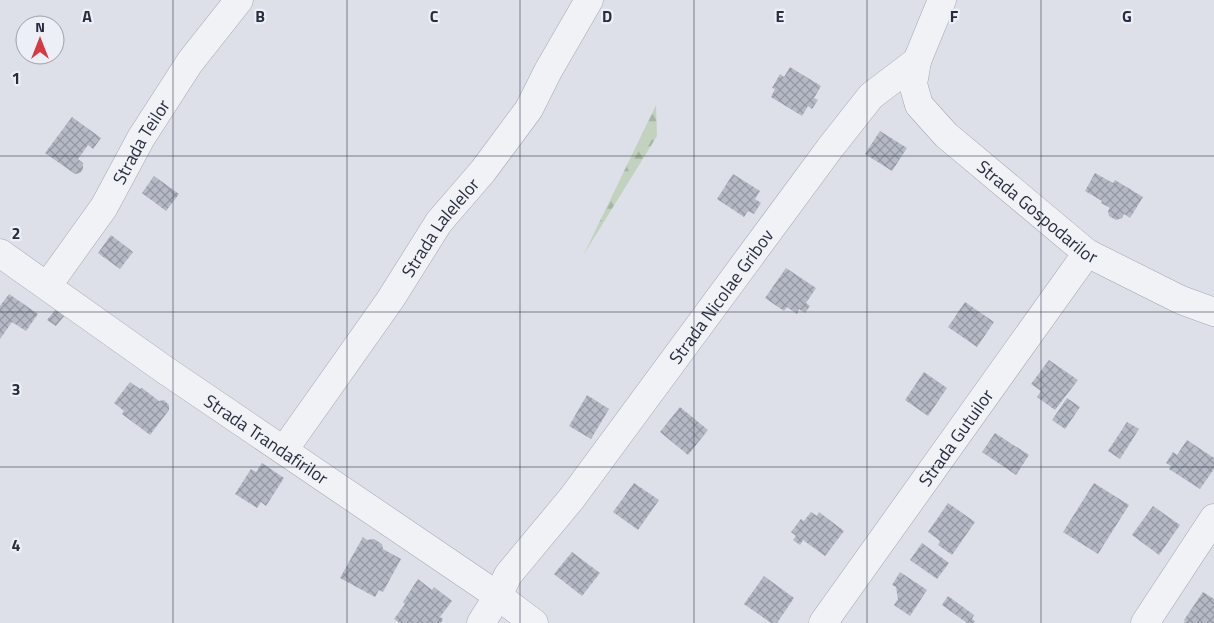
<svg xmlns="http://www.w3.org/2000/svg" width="1214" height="623" viewBox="0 0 1214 623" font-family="'Titillium Web',sans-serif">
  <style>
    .forest { fill: url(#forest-firs) }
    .building { fill: url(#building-cross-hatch) }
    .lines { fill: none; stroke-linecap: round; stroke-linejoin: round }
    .minor-casing { stroke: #a2a7b2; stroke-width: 29 }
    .minor { stroke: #f0f2f6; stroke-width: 28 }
    .grid { fill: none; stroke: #262d3f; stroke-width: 1; stroke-opacity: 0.55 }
    .labels { text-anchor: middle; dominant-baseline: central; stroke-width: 4.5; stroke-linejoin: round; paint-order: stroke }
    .street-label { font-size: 18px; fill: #262d3f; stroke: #edeff6 }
    .grid-label { font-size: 16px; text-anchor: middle; font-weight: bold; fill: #262d3f; stroke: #edeff6; stroke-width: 4.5; stroke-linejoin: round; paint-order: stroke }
  </style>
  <defs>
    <pattern id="forest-firs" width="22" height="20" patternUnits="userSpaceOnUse" patternTransform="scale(1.25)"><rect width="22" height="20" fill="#c1d2be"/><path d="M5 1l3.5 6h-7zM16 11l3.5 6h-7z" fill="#a6b5a4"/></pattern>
    <pattern id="building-cross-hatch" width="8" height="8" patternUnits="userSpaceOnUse" patternTransform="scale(1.25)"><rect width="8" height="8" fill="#b4b9c5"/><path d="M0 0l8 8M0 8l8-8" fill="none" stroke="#9297a1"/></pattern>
  </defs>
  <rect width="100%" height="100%" fill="#dde0e8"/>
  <path class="forest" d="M656,105L657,136L584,254Z"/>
  <path class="building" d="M790,67L821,86L814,98L818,100L812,109L808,106L802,116L771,97L775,89L772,88L780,74L784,77Z
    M72,117L101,138L93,149L88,145L78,159L83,163V169L80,173L75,174L45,153Z
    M880,131L907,148L892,171L865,154Z
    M1095,173L1113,183L1115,180L1143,197L1130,218L1124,214L1122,218L1116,220L1109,216L1108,211L1110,208L1101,203L1102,201L1085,191Z
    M733,174L760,191L755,199L761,203L754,214L748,211L744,217L717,199Z
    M154,176L179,194L166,211L142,193Z
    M111,235L133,252L120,269L98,253Z
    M786,268L816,288L806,303L810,306L805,313L799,309L797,314L787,307L784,311L765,298Z
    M9,294L38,314L26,331L12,322L0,339V306Z
    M965,302L994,322L977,347L948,327Z
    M56,309L65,315L56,326L47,320Z
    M1049,360L1078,380L1055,410L1037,397L1041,391L1031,384Z
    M924,372L947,388L928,416L905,400Z
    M130,382L140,389L142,388L159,401L164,400L169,405V410L150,435L122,414L124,411L114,403Z
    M587,395L609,409L591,439L569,426Z
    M1067,398L1080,407L1065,429L1052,420Z
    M680,407L708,430L688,455L660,432Z
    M1127,422L1139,429L1120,459L1108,451Z
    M995,433L1029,455L1016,475L982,452Z
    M1187,440L1214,458V469L1200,489L1169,469L1171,466L1166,463L1173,452L1177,455Z
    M262,463L284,478L266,506L261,502L257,508L235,494L251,469L256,472Z
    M634,483L659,500L638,530L613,512Z
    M1094,483L1129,505L1098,554L1063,532Z
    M948,503L975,522L952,555L938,545L940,541L928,532Z
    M1153,506L1180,525L1159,555L1132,535Z
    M811,512L817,516L819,512L844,531L825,556L803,540L800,545L793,540L796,536L791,532L801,519L804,521Z
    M363,537L367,540L374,539L382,544L383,549L401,559L383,592L379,590L375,597L340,578Z
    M922,543L949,563L937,579L910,560Z
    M572,552L600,573L582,596L554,574Z
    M900,572L927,590L910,616L894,605L898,599L896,587L892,585Z
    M764,576L794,598L777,623H771L744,604Z
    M418,579L432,590L434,587L452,601L440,617L443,619L441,623H400L394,619L405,604L403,602Z
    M1203,592L1214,599V623H1184L1185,621L1184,620Z
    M948,596L974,615L972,619L975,621L974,623H967L942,605Z"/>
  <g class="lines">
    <g class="minor-casing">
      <g id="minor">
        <path id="s1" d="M917,61L913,84L919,105L946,135L1087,253L1181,300L1214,312"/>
        <path id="s2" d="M0,253L165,370L498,596L534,623"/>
        <path id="s3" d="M48,285L104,207L141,138L190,62L239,0"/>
        <path id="s4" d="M284,450L390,300L439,222L483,171L529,109L548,71L589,0"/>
        <path id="s5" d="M481,623L498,596L508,575L572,498L830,148L871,96L917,61L942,0"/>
        <path id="s6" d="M823,623L1087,253"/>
        <path d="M1145,623L1214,518"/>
      </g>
    </g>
    <use href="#minor" class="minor"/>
  </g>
  <path class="grid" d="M173,0V623M347,0V623M520,0V623M694,0V623M867,0V623M1041,0V623M0,156H1214M0,312H1214M0,467H1214"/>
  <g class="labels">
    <g class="street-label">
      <text stroke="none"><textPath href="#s3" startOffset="171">Strada Teilor</textPath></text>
      <text stroke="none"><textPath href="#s1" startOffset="205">Strada Gospodarilor</textPath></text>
      <text stroke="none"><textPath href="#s4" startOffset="272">Strada Lalelelor</textPath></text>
      <text stroke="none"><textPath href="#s5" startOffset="406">Strada Nicolae Gribov</textPath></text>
      <text stroke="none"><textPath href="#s2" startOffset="325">Strada Trandafirilor</textPath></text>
      <text stroke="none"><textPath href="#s6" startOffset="228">Strada Gutuilor</textPath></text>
    </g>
  </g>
  <g class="grid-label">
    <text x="87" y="22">A</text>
    <text x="260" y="22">B</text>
    <text x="434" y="22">C</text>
    <text x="607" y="22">D</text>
    <text x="780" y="22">E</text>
    <text x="954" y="22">F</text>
    <text x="1127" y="22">G</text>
    <text x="16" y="84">1</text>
    <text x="16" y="239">2</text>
    <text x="16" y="395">3</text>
    <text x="16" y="551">4</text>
  </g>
  <g transform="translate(40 40)"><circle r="24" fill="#edeff6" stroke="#9da1ad"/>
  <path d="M0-4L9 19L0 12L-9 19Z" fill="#d53a43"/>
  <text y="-8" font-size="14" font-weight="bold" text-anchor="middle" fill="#262d3f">N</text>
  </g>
</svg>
